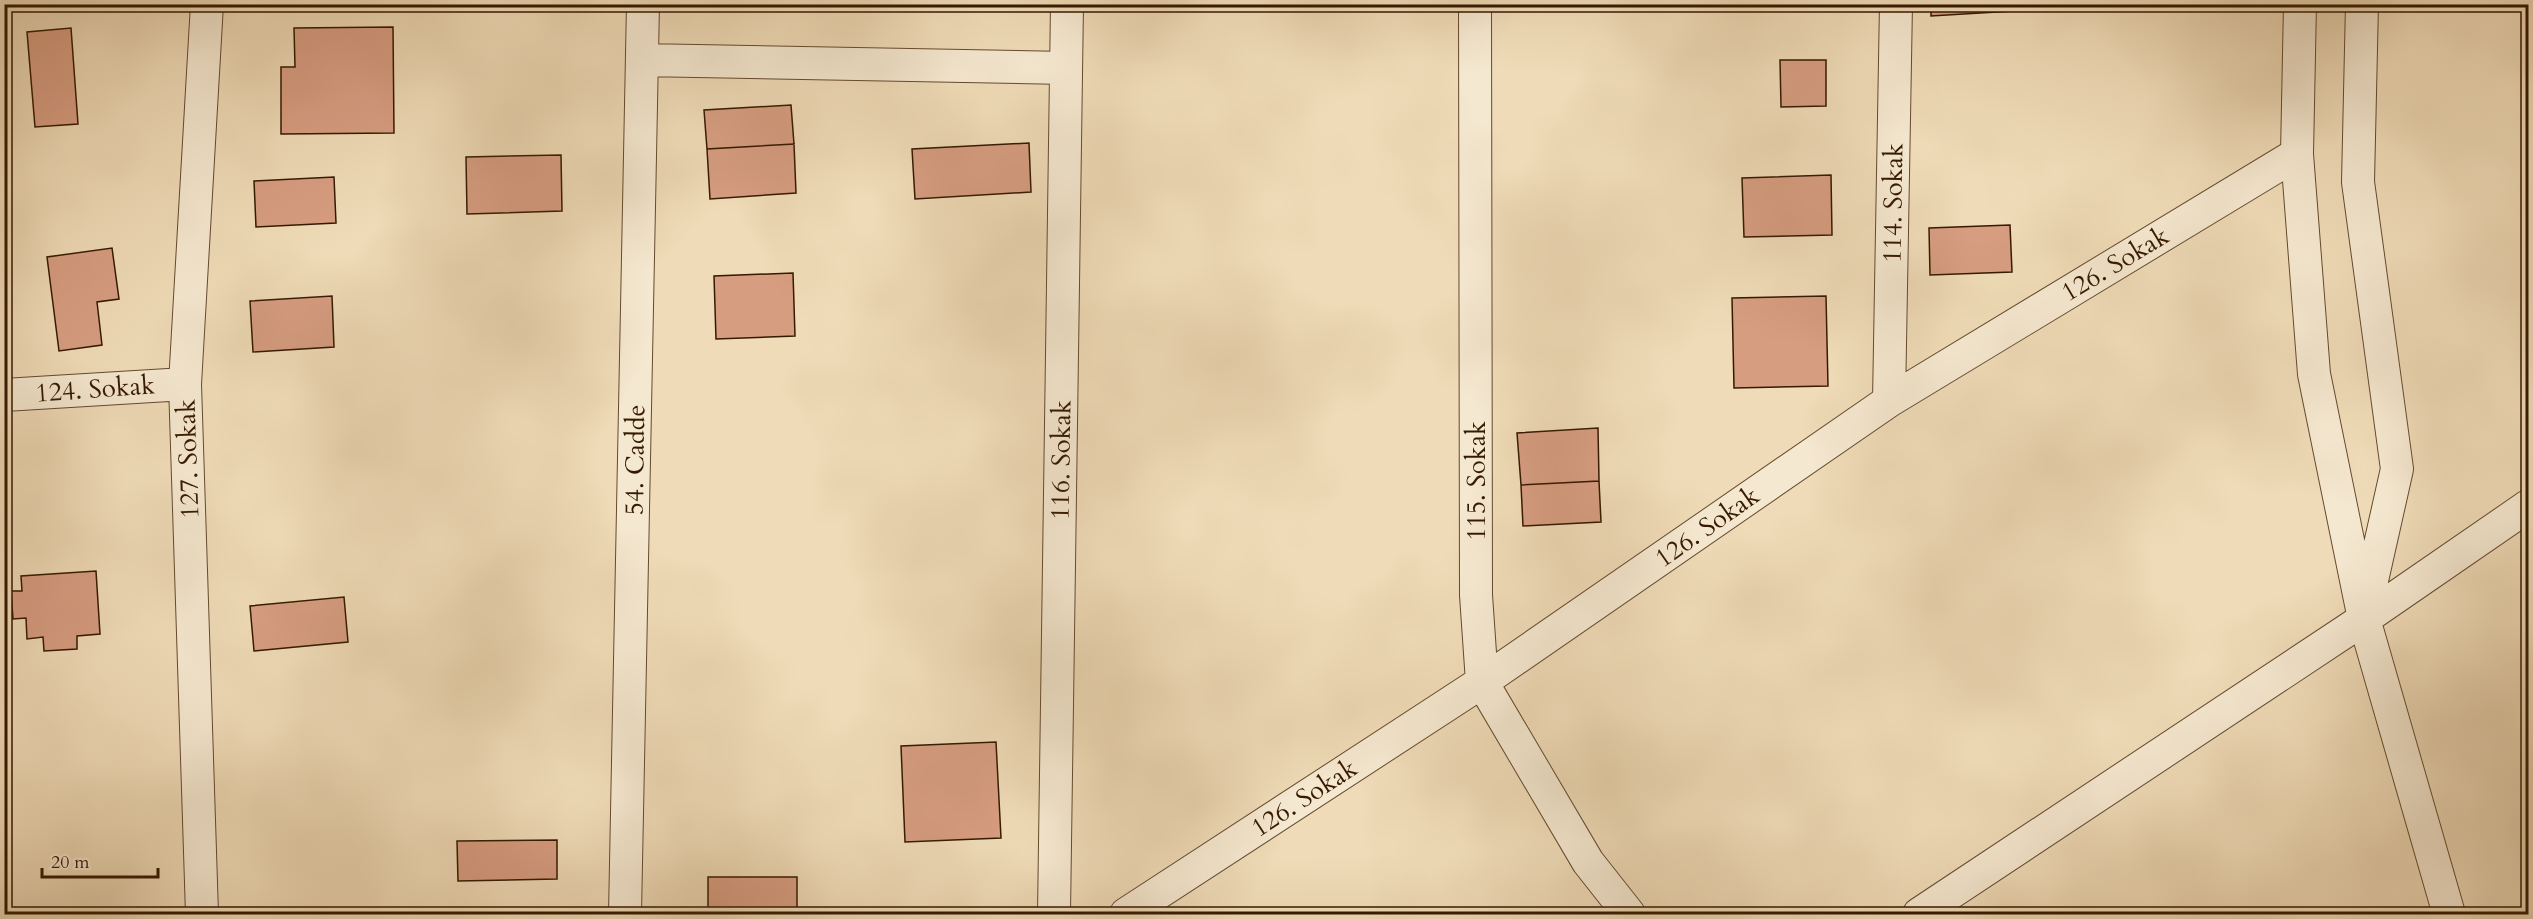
<svg xmlns="http://www.w3.org/2000/svg" width="2533" height="919" viewBox="0 0 2533 919" font-family="Cardo,serif">
  <style>
    .building { fill: #d79d81; stroke: #351900; stroke-width: 1.5 }
    .lines { fill: none; stroke-linecap: round; stroke-linejoin: round }
    .street-casing { stroke: #644a2e; stroke-width: 34 }
    .street { stroke: #f5e8d0; stroke-width: 32 }
    .labels { text-anchor: middle; dominant-baseline: central; stroke-width: 4.5; stroke-linejoin: round; paint-order: stroke }
    .street-label { font-size: 26px; fill: #351900; stroke: #f5e8d0 }
  </style>
  <rect width="100%" height="100%" fill="#efdbb7"/>
  <filter id="stains"><feTurbulence type="fractalNoise" baseFrequency=".00333" numOctaves="4"/><feColorMatrix values="0 0 0 0 .2 0 0 0 0 .09 0 0 0 0 .02 0 0 0 .5 -.17"/></filter>
  <radialGradient id="worn" r=".72"><stop offset=".6" stop-color="#630" stop-opacity="0"/><stop offset="1" stop-color="#630" stop-opacity=".3"/></radialGradient>
  <path class="building" d="M1931,4H2012L2013,11L1931,16Z
    M393,27L394,133L281,134V67H295L294,28Z
    M71,28L78,124L35,127L27,32Z
    M1780,60H1826V106L1781,107Z
    M791,105L794,144L707,149L704,110Z
    M1029,143L1031,192L915,199L912,149Z
    M794,144L796,193L710,199L707,149Z
    M561,155L562,211L467,214L466,157Z
    M1831,175L1832,235L1744,237L1742,178Z
    M334,177L336,223L256,227L254,181Z
    M2010,225L2012,272L1930,275L1929,228Z
    M112,248L119,299L97,302L102,345L59,351L47,257Z
    M793,273L795,336L716,339L714,276Z
    M332,296L334,347L253,352L250,301Z
    M1826,296L1828,386L1734,388L1732,298Z
    M1598,428L1599,481L1521,485L1517,433Z
    M1599,481L1601,522L1523,526L1521,485Z
    M96,571L100,634L77,636V649L44,651L43,637L27,639L26,618L13,619L11,591H22L21,576Z
    M344,597L348,642L254,651L250,606Z
    M996,742L1001,838L905,842L901,746Z
    M557,840V879L458,881L457,841Z
    M708,877H797V914H708Z"/>
  <g class="lines">
    <g class="street-casing">
      <path id="street" d="M1475,4L1476,595L1482,682L1588,862L1629,914
        M2300,4L2297,154L2314,374L2364,619L2449,914
        M2362,4L2358,182L2397,469L2366,607
        M642,60L1066,68
        M4,395L185,384
        M1889,401L1896,4
        M202,914L185,384L207,4
        M625,914L643,4
        M1054,914L1067,4
        M1126,914L1482,682L1889,401L2297,154
        M1919,914L2364,619L2528,506"/>
    </g>
    <use href="#street" class="street"/>
  </g>
  <g class="labels">
    <g class="street-label">
      <text transform="translate(1893 203) rotate(-89)">114. Sokak</text>
      <text transform="translate(2115 264) rotate(-31)">126. Sokak</text>
      <text transform="translate(95 389) rotate(-4)">124. Sokak</text>
      <text transform="translate(188 459) rotate(-92)">127. Sokak</text>
      <text transform="translate(635 460) rotate(-89)">54. Cadde</text>
      <text transform="translate(1061 460) rotate(-89)">116. Sokak</text>
      <text transform="translate(1476 481) rotate(-90)">115. Sokak</text>
      <text transform="translate(1707 527) rotate(-35)">126. Sokak</text>
      <text transform="translate(1304 798) rotate(-33)">126. Sokak</text>
    </g>
  </g>
  <rect width="2533" height="919" fill="none" stroke="#efdbb7" stroke-width="24"/>
  <rect x="6" y="6" width="2521" height="907" fill="none" stroke="#351900" stroke-width="3"/>
  <rect x="12" y="12" width="2509" height="895" fill="none" stroke="#351900" stroke-width="1.5"/>
  <path d="M42 868v9h116v-9" fill="none" stroke="#351900" stroke-width="3"/>
  <text x="51" y="868" font-size="18" fill="#351900" stroke="#f5e8d0" stroke-width="4.5" paint-order="stroke">20 m</text>
  <rect width="100%" height="100%" filter="url(#stains)"/>
  <rect width="100%" height="100%" fill="url(#worn)"/>
</svg>
